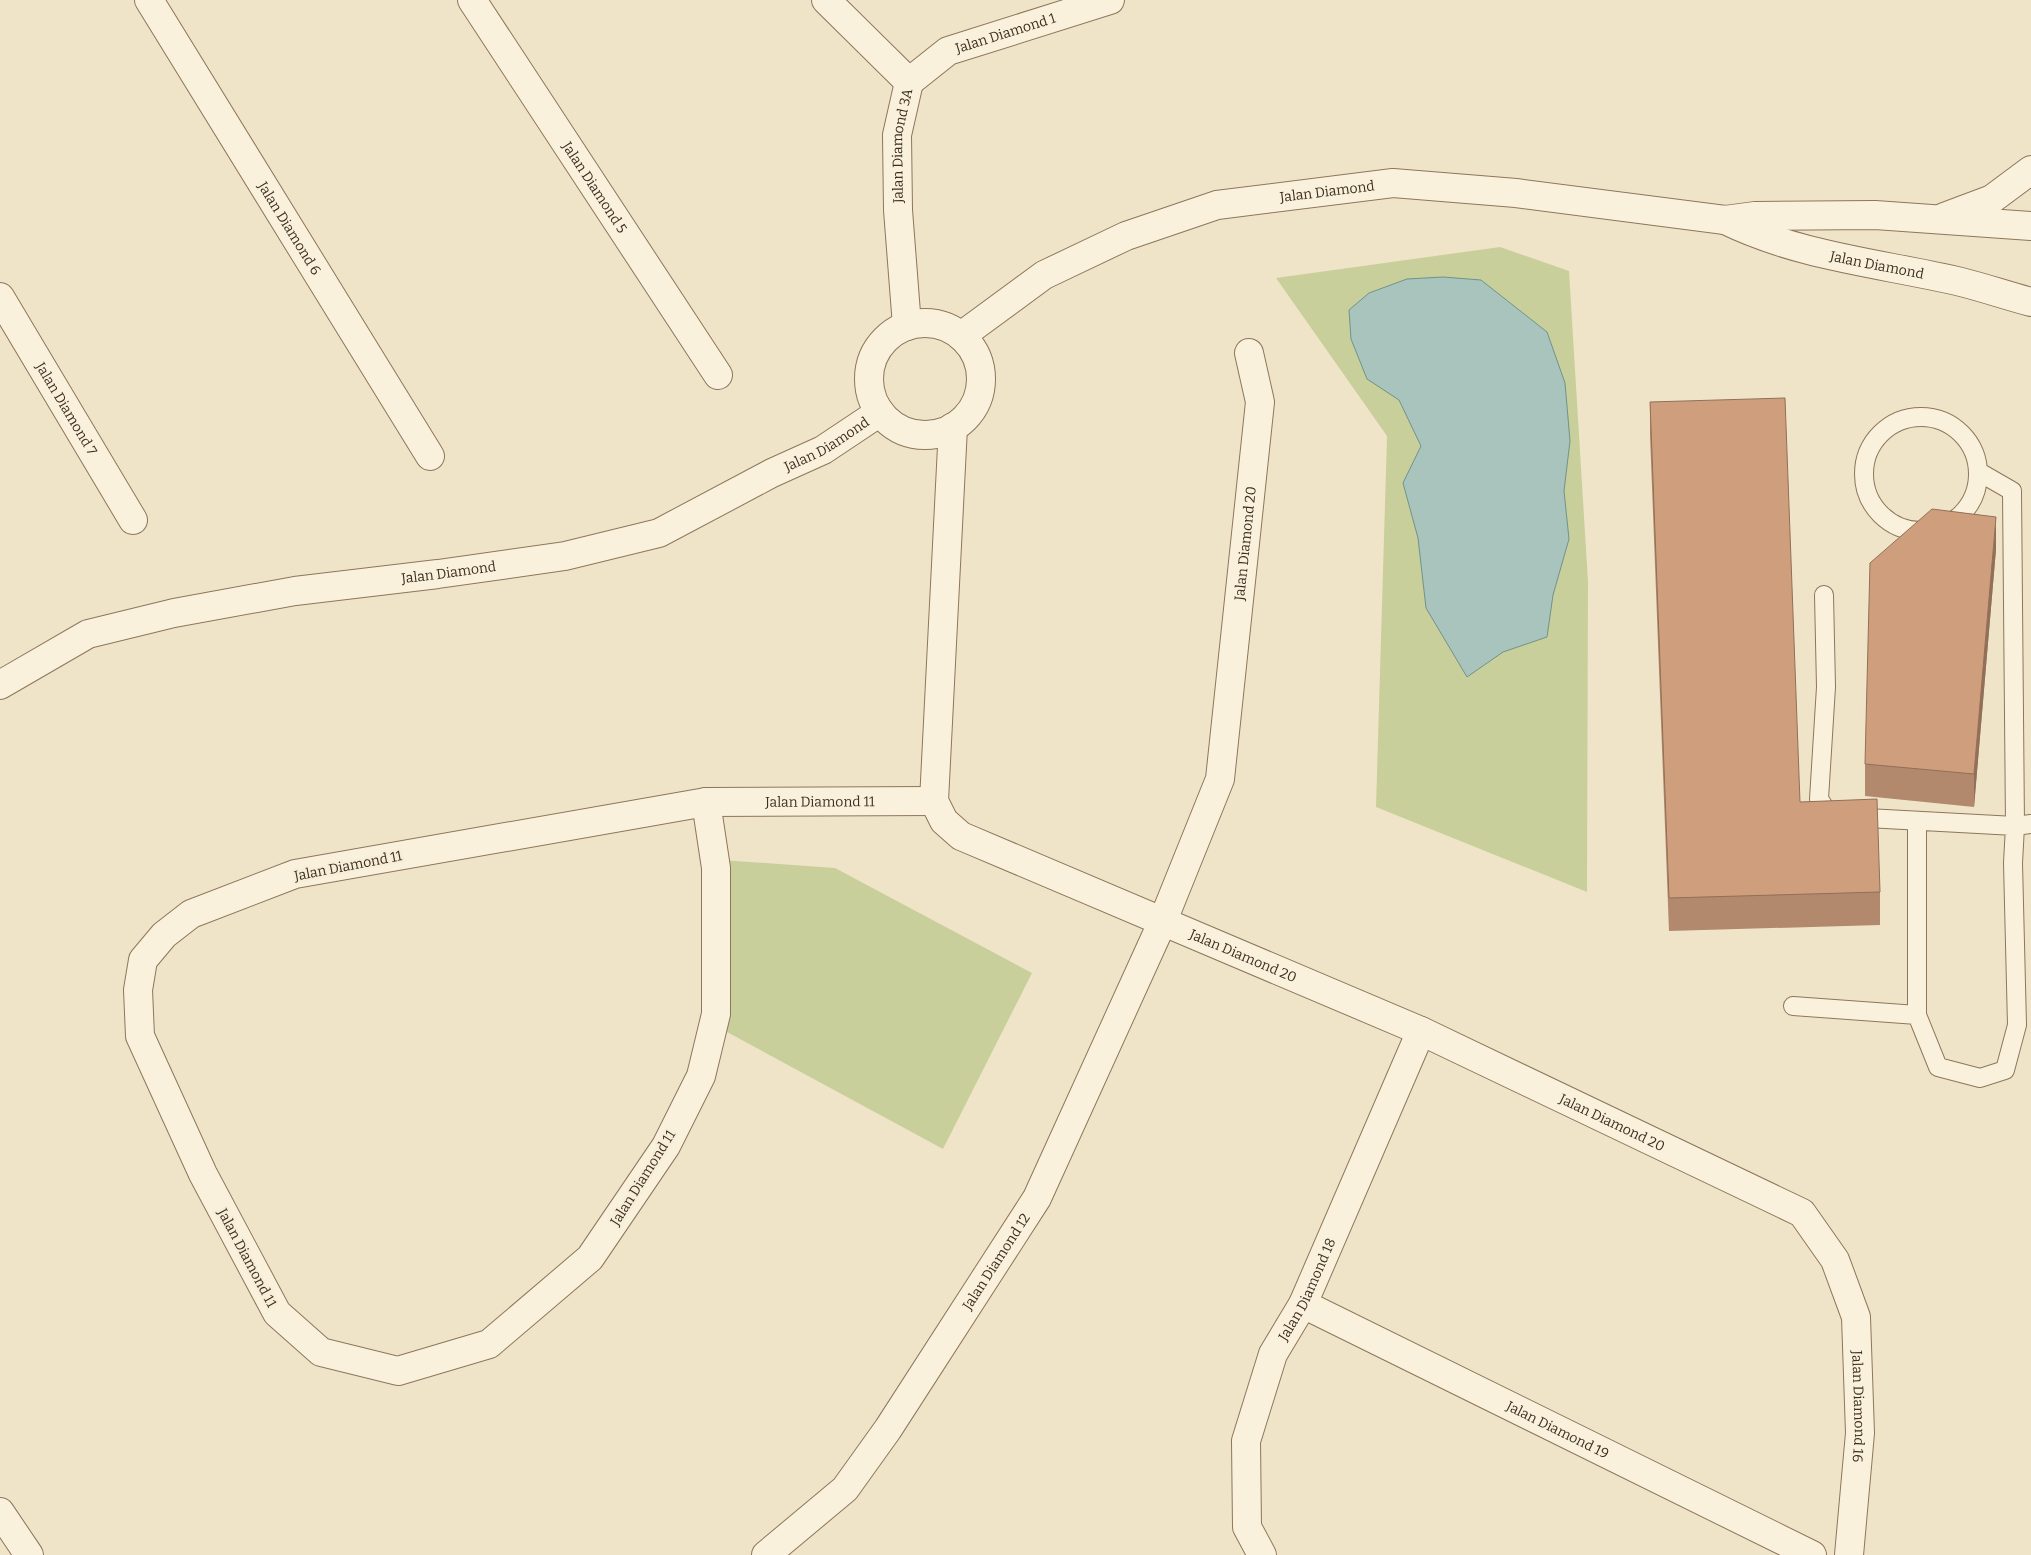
<svg xmlns="http://www.w3.org/2000/svg" width="2031" height="1555" viewBox="0 0 2031 1555" font-family="Bitter,serif">
  <style>
    .green { fill: #c9cf9b }
    .water { fill: #a9c4bc; stroke: #6f938a }
    .lines { fill: none; stroke-linecap: round; stroke-linejoin: round }
    .service-casing { stroke: #8d765c; stroke-width: 20 }
    .minor-casing { stroke: #8d765c; stroke-width: 30 }
    .tertiary-casing { stroke: #8d765c; stroke-width: 30 }
    .service { stroke: #faf1dc; stroke-width: 18 }
    .minor { stroke: #faf1dc; stroke-width: 28 }
    .tertiary { stroke: #faf1dc; stroke-width: 28 }
    .wall { fill: #b2896c }
    .shaded-wall { fill: #916f58 }
    .building { fill: #cf9f7d; stroke: #916f58 }
    .labels { text-anchor: middle; dominant-baseline: central; stroke-width: 5; stroke-linejoin: round; paint-order: stroke }
    .street-label { font-size: 14px; fill: #3d2e20; stroke: #f7eed8 }
  </style>
  <rect width="100%" height="100%" fill="#f0e4c8"/>
  <path class="green" d="M1500,247L1569,271L1588,582L1587,892L1376,807L1387,436L1276,278Z
    M707,859L835,868L1032,973L943,1149L703,1019Z"/>
  <path class="water" d="M1443,277L1481,280L1547,332L1565,383L1570,441L1564,491L1569,539L1553,595L1547,637L1503,652L1467,677L1426,608L1418,538L1403,483L1421,446L1399,400L1367,379L1351,339L1349,310L1369,293L1407,279Z"/>
  <g class="lines">
    <g class="service-casing">
      <path id="service" d="M1864 474a57 57 0 1 1 114 0a57 57 0 1 1-114 0Z
        M1824,595L1826,687L1819,799L1830,816L2015,826L2012,491L1979,472
        M1917,822V1015
        M1793,1006L1917,1015L1938,1067L1980,1078L2005,1070L2017,1025L2013,863L2015,826L2031,824"/>
    </g>
    <g class="minor-casing">
      <g id="minor">
        <path id="s1" d="M149,0L430,456"/>
        <path id="s2" d="M472,0L718,375"/>
        <path d="M826,0L909,82"/>
        <path id="s3" d="M909,82L948,51L1110,0"/>
        <path id="s4" d="M0,297L133,520"/>
        <path id="s5" d="M907,326L898,210L897,135L909,82"/>
        <path id="s6" d="M953,427L934,801L944,821L961,836L1421,1031L1802,1213L1835,1260L1856,1317L1860,1433L1849,1555"/>
        <path d="M706,802L716,868V1014L701,1076L666,1146L590,1258L489,1344L398,1371L321,1352L277,1313L203,1174L140,1036L138,990L143,960L164,935L191,914L295,874Z"/>
        <path id="s7" d="M706,802L934,801"/>
        <path id="s8" d="M1303,1304L1812,1555"/>
        <path d="M0,1512L29,1555"/>
        <path id="s9" d="M766,1555L845,1489L888,1429L1037,1198L1162,923L1220,779L1260,402L1249,353"/>
        <path id="s10" d="M1262,1555L1247,1527L1246,1441L1273,1354L1303,1304L1421,1031"/>
      </g>
    </g>
    <g class="tertiary-casing">
      <g id="tertiary">
        <path d="M1944,217L1992,199L2031,170"/>
        <path id="s11" d="M1725,220C1801,257 1880,263 1961,282C1985,288 2008,296 2031,302"/>
        <circle cx="925" cy="379" r="56"/>
        <path id="s12" d="M961,336L1044,275L1126,236L1217,205L1393,183L1516,193L1725,220L1755,216L1875,215L2031,226"/>
        <path id="s13" d="M0,685L88,634L174,613L295,591L438,574L565,556L659,533L772,473L823,450L880,412"/>
      </g>
    </g>
    <use href="#service" class="service"/>
    <use href="#minor" class="minor"/>
    <use href="#tertiary" class="tertiary"/>
  </g>
  <path class="wall" d="M1650,402L1800,802L1880,892V925L1669,931L1650,435Z
    M1996,549L1974,807L1865,796V764Z"/>
  <path class="shaded-wall" d="M1996,517V549L1974,807V774Z"/>
  <path class="building" d="M1785,398L1800,802L1877,799L1880,892L1669,898L1650,402Z
    M1932,509L1996,517L1974,774L1865,764L1870,563Z"/>
  <g class="labels">
    <g class="street-label">
      <text stroke="none"><textPath href="#s3" startOffset="110">Jalan Diamond 1</textPath></text>
      <text stroke="none"><textPath href="#s5" startOffset="181">Jalan Diamond 3A</textPath></text>
      <text stroke="none"><textPath href="#s2" startOffset="224">Jalan Diamond 5</textPath></text>
      <text stroke="none"><textPath href="#s12" startOffset="401">Jalan Diamond</textPath></text>
      <text stroke="none"><textPath href="#s1" startOffset="268">Jalan Diamond 6</textPath></text>
      <text stroke="none"><textPath href="#s11" startOffset="159">Jalan Diamond</textPath></text>
      <text stroke="none"><textPath href="#s4" startOffset="130">Jalan Diamond 7</textPath></text>
      <text stroke="none"><textPath href="#s13" startOffset="872">Jalan Diamond</textPath></text>
      <text stroke="none"><textPath href="#s9" startOffset="1146">Jalan Diamond 20</textPath></text>
      <text stroke="none"><textPath href="#s13" startOffset="468">Jalan Diamond</textPath></text>
      <text stroke="none"><textPath href="#s7" startOffset="114">Jalan Diamond 11</textPath></text>
      <text transform="translate(348 866) rotate(-11)">Jalan Diamond 11</text>
      <text stroke="none"><textPath href="#s6" startOffset="726">Jalan Diamond 20</textPath></text>
      <text stroke="none"><textPath href="#s6" startOffset="1131">Jalan Diamond 20</textPath></text>
      <text transform="translate(643 1178) rotate(-58)">Jalan Diamond 11</text>
      <text transform="translate(247 1258) rotate(62)">Jalan Diamond 11</text>
      <text stroke="none"><textPath href="#s9" startOffset="376">Jalan Diamond 12</textPath></text>
      <text stroke="none"><textPath href="#s10" startOffset="282">Jalan Diamond 18</textPath></text>
      <text stroke="none"><textPath href="#s6" startOffset="1549">Jalan Diamond 16</textPath></text>
      <text stroke="none"><textPath href="#s8" startOffset="284">Jalan Diamond 19</textPath></text>
    </g>
  </g>
</svg>
